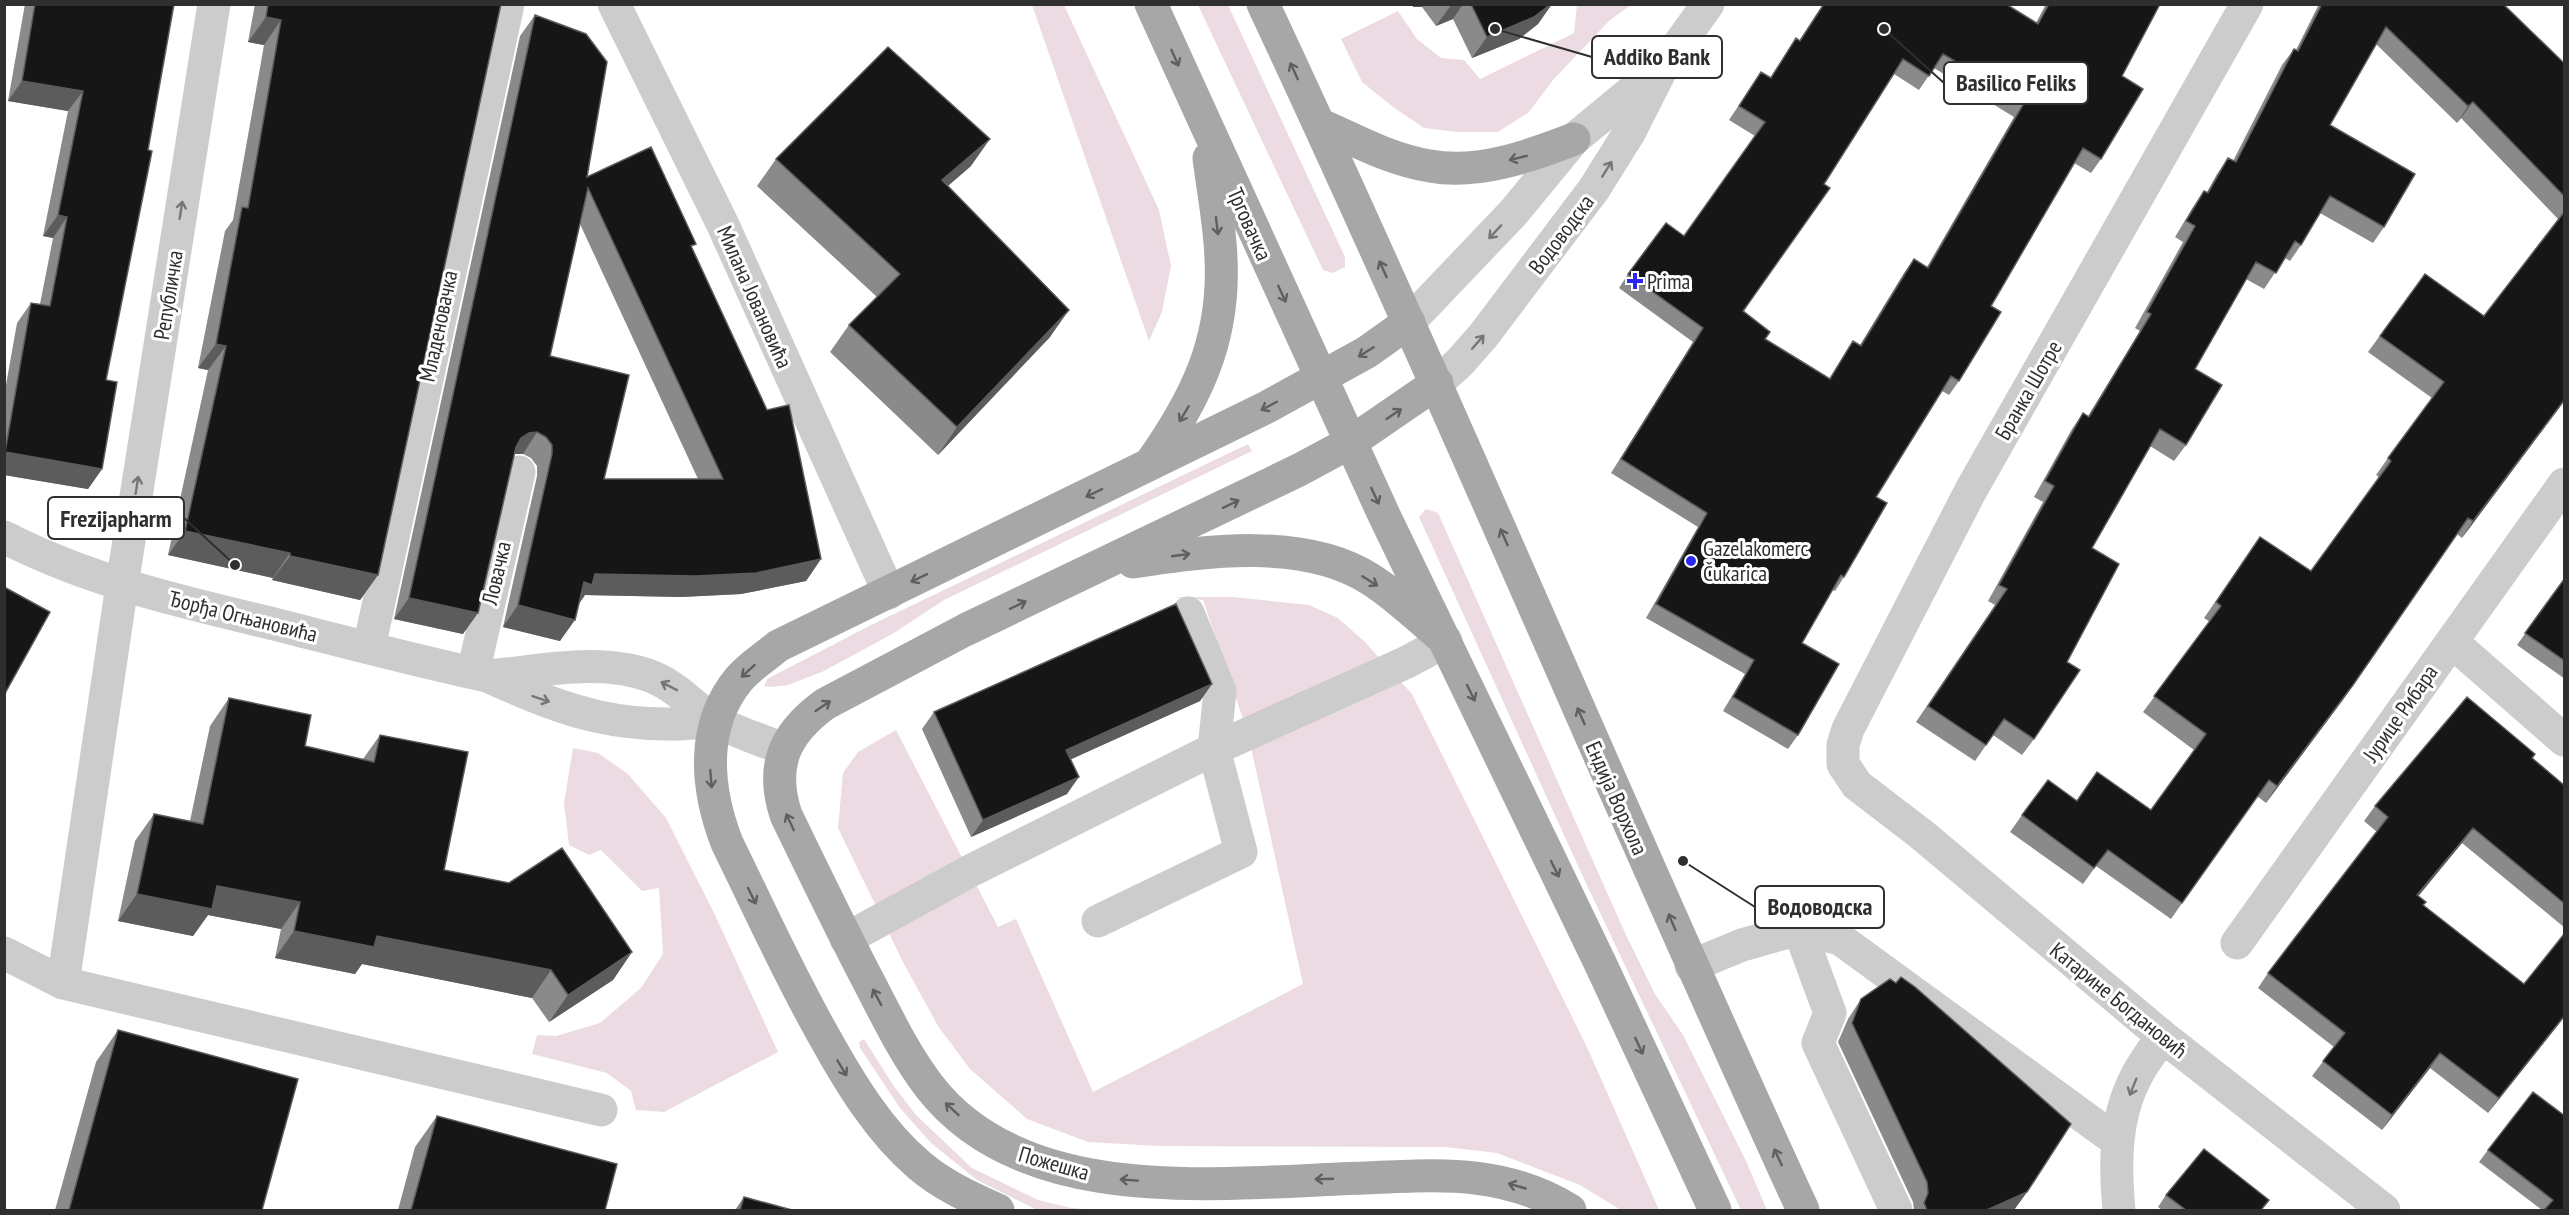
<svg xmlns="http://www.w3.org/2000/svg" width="2569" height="1215" viewBox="0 0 2569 1215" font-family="'PT Sans Narrow',sans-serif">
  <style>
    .green { fill: #eddbe3 }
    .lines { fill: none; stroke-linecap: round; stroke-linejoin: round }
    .minor { stroke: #ccc; stroke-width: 33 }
    .major { stroke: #a7a7a7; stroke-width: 33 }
    .wall { fill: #8a8a8a; fill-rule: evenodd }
    .shaded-wall { fill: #5c5c5c }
    .building { fill: #161616; stroke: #5c5c5c; stroke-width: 1.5; fill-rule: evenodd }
    .oneway { stroke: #5f5f5f }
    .oneway2 { stroke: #767676 }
    .poi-dot { fill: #2c27ef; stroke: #fff; stroke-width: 2 }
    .labels { text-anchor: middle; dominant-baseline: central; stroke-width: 6; stroke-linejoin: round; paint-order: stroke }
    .street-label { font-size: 22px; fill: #2f2f2f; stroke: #fff }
    .poi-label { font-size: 22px; fill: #2f2f2f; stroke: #fff; text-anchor: start }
    .leader { fill: none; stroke: #2f2f2f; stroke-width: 2 }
    .callout-dot { fill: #2f2f2f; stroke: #fff; stroke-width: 2 }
    .callout { fill: #fff; stroke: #2f2f2f; stroke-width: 2 }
    .callout-label { font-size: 24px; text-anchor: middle; font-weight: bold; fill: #2f2f2f }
  </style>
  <rect width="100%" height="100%" fill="#fff"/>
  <path class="green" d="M1032,5H1064L1159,210L1171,266L1162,312L1149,341Z
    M1198,5H1228L1345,257V267L1333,273L1323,270Z
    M1577,5H1631L1610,20L1553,80L1529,112L1498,132H1458L1424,128L1393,107L1362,82L1341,39L1398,11L1417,39L1441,58L1464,60L1480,79L1574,33Z
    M1248,444L1252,451L944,600L894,633L824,671L788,685L772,687L764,686L767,679L871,625Z
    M1426,509L1438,513L1626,935L1655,994L1683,1035L1746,1161L1767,1210H1741L1584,879L1419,517Z
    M1172,597H1233L1309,605L1338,618L1365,642L1412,694L1587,1047L1659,1210H1621L1580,1185L1497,1153L1445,1147L1159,1146L1088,1142L1027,1119L970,1069L938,1026L904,964L838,828L843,773L858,752L896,730L998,927L1016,919L1093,1092L1303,984L1248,734L1203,600Z
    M573,748L598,753L628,774L666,818L715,915L778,1052L664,1112L636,1110L631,1091L607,1073L532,1054L537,1035L556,1036L600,1023L641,988L663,954L659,888L642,891L601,850L589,855L569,845L564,803Z
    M864,1039L893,1085L916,1115L972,1168L1038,1200L1071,1208L1094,1210H1037L977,1180L931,1143L900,1108L860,1048L859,1042Z"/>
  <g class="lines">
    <path class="minor" d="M614,4L723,225L889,593
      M2247,4L1971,490L1848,729L1843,745V764L1857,785L1921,834L2162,1036L2384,1210
      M1409,322L1513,213L1574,139L1653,74
      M1437,383L1460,362L1483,336L1594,189L1629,133L1662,68L1708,4
      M4,537C89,581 182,602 274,624C345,642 416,661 487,676C569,713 624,732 715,721
      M2452,642L2564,740
      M369,648L508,4
      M473,673L519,472
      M489,676C542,671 602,657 653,677C681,689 693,708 716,721C737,733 762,740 784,749
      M1098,921L1241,852L1214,749L1220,691L1188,613
      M1799,929L1830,1013L1818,1043L1896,1210
      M846,939L970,871L1214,749L1407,662L1446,641
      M2237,943L2564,484
      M4,953L63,983L122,585L214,4
      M1691,966L1742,945L1799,929L1840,939L2117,1141
      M63,983L601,1110
      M2119,1210C2115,1167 2114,1120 2135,1079C2142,1064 2153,1051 2162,1036"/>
    <path class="major" d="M1151,4L1384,515L1601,965L1715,1210
      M1263,4C1450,403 1619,810 1803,1210
      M1319,124C1355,140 1391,160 1430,166C1478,175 1530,156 1574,139
      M1437,383L1351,442L1299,470L965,630L825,704C784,734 770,766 786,815C814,873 842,931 872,988C889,1021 906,1056 929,1086C1025,1211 1226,1182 1365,1178C1440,1175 1503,1169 1570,1210
      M1150,464C1196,399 1225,340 1221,259C1220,225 1213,191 1209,158
      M1133,562C1206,551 1304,537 1370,579C1394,594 1416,615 1438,634
      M998,1210C971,1198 942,1185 919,1165C879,1131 850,1083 825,1038C789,975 759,908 727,843C706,789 700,726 739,679C750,666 765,657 778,646L1267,407L1367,352L1409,322"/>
  </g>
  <path class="wall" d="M25,4H174L106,380L102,469L88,489L4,475V396L17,323L31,303L40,304L53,238L43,236L68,111L8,101Z
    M255,4H501L378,575L360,600L272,580L273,578L168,555L208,370L198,368L225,231L233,220L264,45L248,42Z
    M1411,4H1552L1538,24L1519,39L1472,58L1453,19L1436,26L1422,7H1413Z
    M1823,4H2006L2036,23L2046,4H2160L2122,76L2101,159L2091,173L2074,163L1991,306L1959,381L1949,395L1942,391L1876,497L1844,577L1835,591L1832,590L1802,643L1798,735L1788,749L1723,711L1745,674L1646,618L1698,527L1611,473L1693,342L1619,288L1628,274L1684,236L1755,136L1729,120L1761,72L1770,78L1796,38L1799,41ZM1934,68L2014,117L1927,267L1914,259L1904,273L1860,345L1853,341L1829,379L1765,339L1770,332L1744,311L1894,74L1919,90Z
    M2319,4H2503L2565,64V400L2462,538L2457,534L2342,701L2266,803L2257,796L2171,919L2096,866L2083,884L2010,832L2022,815L2077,801L2151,810L2194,750L2143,712L2210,622L2204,618L2249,553L2311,571L2379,477L2376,475L2388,458L2432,398L2368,352L2425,274L2484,316L2558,219L2461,118L2457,123L2376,44L2330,125L2384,227L2373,243L2320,213L2301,245L2290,261L2285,258L2264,289L2246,279L2195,369L2186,445L2174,461L2150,446L2092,548L2067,662L2034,739L2022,755L1993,735L1975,761L1916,722L1995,605L1988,601L2043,502L2034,497L2072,429L2083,413L2088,416L2140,331L2135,328L2183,242L2175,237L2193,207L2204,191L2207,192L2217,174L2228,158L2233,161L2282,65L2294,49L2296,50Z
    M535,15L587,177L693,249L821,559L806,581L741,594L681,597L585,595L579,604L560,641L503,627L537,476V466L531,458L523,454H514L463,634L394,619L520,36ZM580,224L698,479H604L550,356Z
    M776,159L971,166L948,186L1050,337L938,455L830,352L849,325L877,297L757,186Z
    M2565,578V679L2517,645Z
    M1212,684L1200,701L1071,759L1067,794L971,837L922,729L934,712Z
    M229,698L305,746L363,759L380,735L444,870L632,952L613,980L549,1022L532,998L362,964L355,974L275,958L281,929L208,915L193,936L118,921L135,841L154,814L190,821L210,726Z
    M2532,758L2565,786V928L2462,843L2418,896L2423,905L2524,984L2565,933V1016L2488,1113L2430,1068L2382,1130L2312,1076L2334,1047L2258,988L2268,973L2377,832L2364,821L2375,806Z
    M1861,999L2027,1192L2014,1210H1914L1913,1202L1838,1042L1848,1019Z
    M118,1030L262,1210H55L96,1062Z
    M437,1116L605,1210H398L415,1147Z
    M2565,1116V1210H2542L2479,1162L2488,1150Z
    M2166,1195L2262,1210H2162L2158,1207Z
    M744,1197L792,1210H735Z"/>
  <path class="shaded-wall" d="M1415,4H1424L1422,7H1413Z
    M1463,4L1453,19L1436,26L1451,5Z
    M1551,4H1552L1538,24L1519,39L1472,58L1487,37Z
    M266,17L281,20L264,45L248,42Z
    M22,81L83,91L68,111L8,101Z
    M2473,102L2461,118L2457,123L2468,106Z
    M990,139L971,166L923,207L942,180Z
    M58,215L67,217L53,238L43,236Z
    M1069,310L1050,337L938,455L957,427Z
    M216,344L226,346L208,370L198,368Z
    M2565,399V400L2462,538L2473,521Z
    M537,432L523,454H514L506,459L521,438L529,433Z
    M5,452L102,469L88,489L4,475V454Z
    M185,531L290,553L273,578L168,555Z
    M290,556L378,575L360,600L272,580Z
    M821,559L806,581L741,594L681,597L585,595L577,606L584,582L595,574Z
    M409,598L478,613L463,634L394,619Z
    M518,605L575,620L560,641L503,627Z
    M1212,684L1200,701L1054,767L1066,750Z
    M2353,685L2342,701L2266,803L2277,786Z
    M1079,777L1067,794L971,837L983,820Z
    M2473,828L2462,843L2407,910L2417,895Z
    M217,886L300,902L281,929L208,915L193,936L118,921L137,894Z
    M294,931L377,936L551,970L532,998L362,964L355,974L275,958Z
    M632,952L613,980L549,1022L568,995Z
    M2565,1015V1016L2488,1113L2499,1098Z
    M2440,1053L2430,1068L2382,1130L2392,1115Z
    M2027,1192L2014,1210H1987Z"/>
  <path class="building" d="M35,4H174L148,150L152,151L106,380L117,382L102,469L5,452L31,303L50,306L67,217L58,215L83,91L22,81Z
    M268,4H501L378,575L290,556V553L185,531L226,346L216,344L242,207L248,208L281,20L266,17Z
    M1471,4H1551L1534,17L1487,37Z
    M1824,4H2006L2038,24L2049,4H2160L2122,76L2143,89L2101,159L2083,148L1991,306L2001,312L1959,381L1951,376L1876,497L1887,503L1844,577L1841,575L1802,643L1839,664L1798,735L1733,697L1754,660L1656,604L1707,513L1621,459L1703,328L1628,274L1666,223L1684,236L1765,122L1739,106L1761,72L1771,78L1796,38L1800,41ZM1943,54L2024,103L1928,268L1914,259L1861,346L1853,341L1830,379L1765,339L1770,332L1743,311L1830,188L1824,184L1903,59L1929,76Z
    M2322,4H2503L2565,64V197L2473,102L2468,106L2386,27L2330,125L2415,174L2384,227L2330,196L2301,245L2295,241L2276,273L2256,262L2195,369L2222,385L2186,445L2160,429L2092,548L2119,564L2067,662L2080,670L2034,739L2004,719L1986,745L1928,706L2007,589L1999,585L2054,486L2045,481L2083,413L2089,417L2151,314L2147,312L2195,226L2186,221L2204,191L2208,193L2228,158L2236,162L2294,49L2298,51Z
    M535,15L586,34L607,62L587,177L651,147L696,244L691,246L767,410L789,405L821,559L756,573L696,576L595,574L592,585L584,582L575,620L518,605L552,454V445L546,437L537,432L529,433L521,438L516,447L478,613L409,598ZM588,188L723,479H604L629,375L550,356Z
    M888,47L990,139L942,180L1069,310L957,427L849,325L900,274L776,159Z
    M2565,211V399L2473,521L2468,518L2353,685L2277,786L2269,780L2182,903L2108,850L2094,868L2022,815L2048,780L2077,801L2097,772L2151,810L2206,734L2154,696L2221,606L2216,602L2260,537L2311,571L2391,461L2388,458L2444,382L2380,336L2425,274L2484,316Z
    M2565,578V661L2525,633Z
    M4,587L50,612L4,695Z
    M1176,604L1212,684L1066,750L1079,777L983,820L934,712Z
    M2467,697L2535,754L2532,758L2565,786V904L2473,828L2417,895L2426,902L2423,905L2524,984L2565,933V1015L2499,1098L2440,1053L2392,1115L2323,1061L2345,1033L2268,973L2388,817L2375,806Z
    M229,698L311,715L305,746L374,762L380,735L468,752L444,870L509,883L562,848L632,952L568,995L551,970L377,936L374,947L294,931L300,902L217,886L212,909L137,894L154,814L203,824Z
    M1901,977L1915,987L2071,1124L2027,1192L1987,1210H1988H1927L1924,1203L1928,1193L1927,1182L1852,1023L1861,999L1890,979L1896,983Z
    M118,1030L298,1079L262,1210H69Z
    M2533,1092L2565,1116V1210H2544L2553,1200L2488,1150Z
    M437,1116L617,1164L605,1210H411Z
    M2204,1149L2269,1200L2261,1210H2186L2166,1195Z
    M744,1197L792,1210H740Z"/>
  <defs><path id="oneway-shaft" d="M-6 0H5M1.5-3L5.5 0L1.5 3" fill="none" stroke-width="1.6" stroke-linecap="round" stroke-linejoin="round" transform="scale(1.5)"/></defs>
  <g class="oneway">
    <use href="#oneway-shaft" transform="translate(1175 58) rotate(66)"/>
    <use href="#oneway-shaft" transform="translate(1294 71) rotate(-115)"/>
    <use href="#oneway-shaft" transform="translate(1518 158) rotate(166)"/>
    <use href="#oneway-shaft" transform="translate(1217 226) rotate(83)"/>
    <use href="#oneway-shaft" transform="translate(1383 269) rotate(-114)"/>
    <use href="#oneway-shaft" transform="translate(1282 294) rotate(65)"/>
    <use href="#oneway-shaft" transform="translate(1366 352) rotate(148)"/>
    <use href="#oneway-shaft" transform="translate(1269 406) rotate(152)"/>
    <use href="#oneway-shaft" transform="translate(1184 414) rotate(121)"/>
    <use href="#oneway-shaft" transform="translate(1394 414) rotate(-34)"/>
    <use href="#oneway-shaft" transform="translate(1094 493) rotate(154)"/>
    <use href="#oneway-shaft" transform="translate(1375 496) rotate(65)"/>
    <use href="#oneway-shaft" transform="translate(1231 504) rotate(-26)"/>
    <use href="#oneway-shaft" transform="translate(1504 537) rotate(-114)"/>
    <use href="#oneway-shaft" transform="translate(1181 555) rotate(-8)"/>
    <use href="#oneway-shaft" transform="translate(919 578) rotate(154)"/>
    <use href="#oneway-shaft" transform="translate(1370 581) rotate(32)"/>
    <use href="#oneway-shaft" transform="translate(1018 605) rotate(-25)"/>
    <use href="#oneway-shaft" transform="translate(748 671) rotate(138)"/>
    <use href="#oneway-shaft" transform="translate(1471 693) rotate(64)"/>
    <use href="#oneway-shaft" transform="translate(823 706) rotate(-34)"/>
    <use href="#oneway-shaft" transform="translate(1581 716) rotate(-114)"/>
    <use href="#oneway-shaft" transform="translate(711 779) rotate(85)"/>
    <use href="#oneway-shaft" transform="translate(790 822) rotate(-115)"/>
    <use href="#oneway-shaft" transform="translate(1555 869) rotate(64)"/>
    <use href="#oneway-shaft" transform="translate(752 896) rotate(64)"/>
    <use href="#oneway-shaft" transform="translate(1672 922) rotate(-113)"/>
    <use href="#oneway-shaft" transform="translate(877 997) rotate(-118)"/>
    <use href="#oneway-shaft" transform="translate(1639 1046) rotate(65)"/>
    <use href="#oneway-shaft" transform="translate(842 1068) rotate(59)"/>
    <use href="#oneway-shaft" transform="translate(952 1109) rotate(-137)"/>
    <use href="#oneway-shaft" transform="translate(1778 1157) rotate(-115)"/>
    <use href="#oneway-shaft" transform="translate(1324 1179) rotate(178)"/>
    <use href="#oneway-shaft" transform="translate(1129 1180) rotate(-176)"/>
    <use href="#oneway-shaft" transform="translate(1517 1186) rotate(-164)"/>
  </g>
  <g class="oneway2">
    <use href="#oneway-shaft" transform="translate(1607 169) rotate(-58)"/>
    <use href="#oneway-shaft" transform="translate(181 210) rotate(-81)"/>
    <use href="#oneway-shaft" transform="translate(1495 232) rotate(133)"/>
    <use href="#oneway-shaft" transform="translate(1478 342) rotate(-49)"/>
    <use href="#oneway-shaft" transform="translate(137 485) rotate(-81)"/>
    <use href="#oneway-shaft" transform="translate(669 686) rotate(-153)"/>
    <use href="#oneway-shaft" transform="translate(541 699) rotate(19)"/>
    <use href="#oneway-shaft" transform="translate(2133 1087) rotate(112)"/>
  </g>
  <g class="poi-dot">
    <path d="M1632 272h6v6h6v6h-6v6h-6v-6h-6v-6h6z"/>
    <circle cx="1691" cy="561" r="6"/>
  </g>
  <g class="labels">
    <g class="street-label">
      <text transform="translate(1250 224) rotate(66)">Трговачка</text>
      <text transform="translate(1561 234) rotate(-53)">Водоводска</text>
      <text transform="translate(168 295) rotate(-81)">Републичка</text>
      <text transform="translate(755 297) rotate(66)">Милана Јовановића</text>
      <text transform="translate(438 326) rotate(-78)">Младеновачка</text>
      <text transform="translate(2028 390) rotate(-60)">Бранка Шотре</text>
      <text transform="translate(496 573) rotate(-77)">Ловачка</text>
      <text transform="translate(243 616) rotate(14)">Ђорђа Огњановића</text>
      <text transform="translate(2400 713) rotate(-55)">Јурице Рибара</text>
      <text transform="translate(1617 798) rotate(66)">Ендија Ворхола</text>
      <text transform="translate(2119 1000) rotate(39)">Катарине Богдановић</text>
      <text transform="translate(1054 1163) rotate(16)">Пожешка</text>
    </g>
    <g class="poi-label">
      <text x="1647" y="281">Prima</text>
      <text x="1703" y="548">Gazelakomerc<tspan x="1703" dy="25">Čukarica</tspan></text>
    </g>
  </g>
  <path class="leader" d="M1495 29L1592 57M1884 29L1944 83M235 565L184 518M1683 861L1755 907"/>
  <g class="callout-dot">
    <circle cx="1495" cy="29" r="6"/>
    <circle cx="1884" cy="29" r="6"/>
    <circle cx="235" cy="565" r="6"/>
    <circle cx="1683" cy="861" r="6"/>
  </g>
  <g class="callout">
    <rect x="1592" y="36" width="130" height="42" rx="6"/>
    <rect x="1944" y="62" width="144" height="42" rx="6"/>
    <rect x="48" y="497" width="136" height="42" rx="6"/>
    <rect x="1755" y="886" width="129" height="42" rx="6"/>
  </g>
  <g class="callout-label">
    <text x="1657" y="65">Addiko Bank</text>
    <text x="2016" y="91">Basilico Feliks</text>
    <text x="116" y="527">Frezijapharm</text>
    <text x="1820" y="915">Водоводска</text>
  </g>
  <rect width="2569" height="1215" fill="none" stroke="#2f2f2f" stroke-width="12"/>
</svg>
